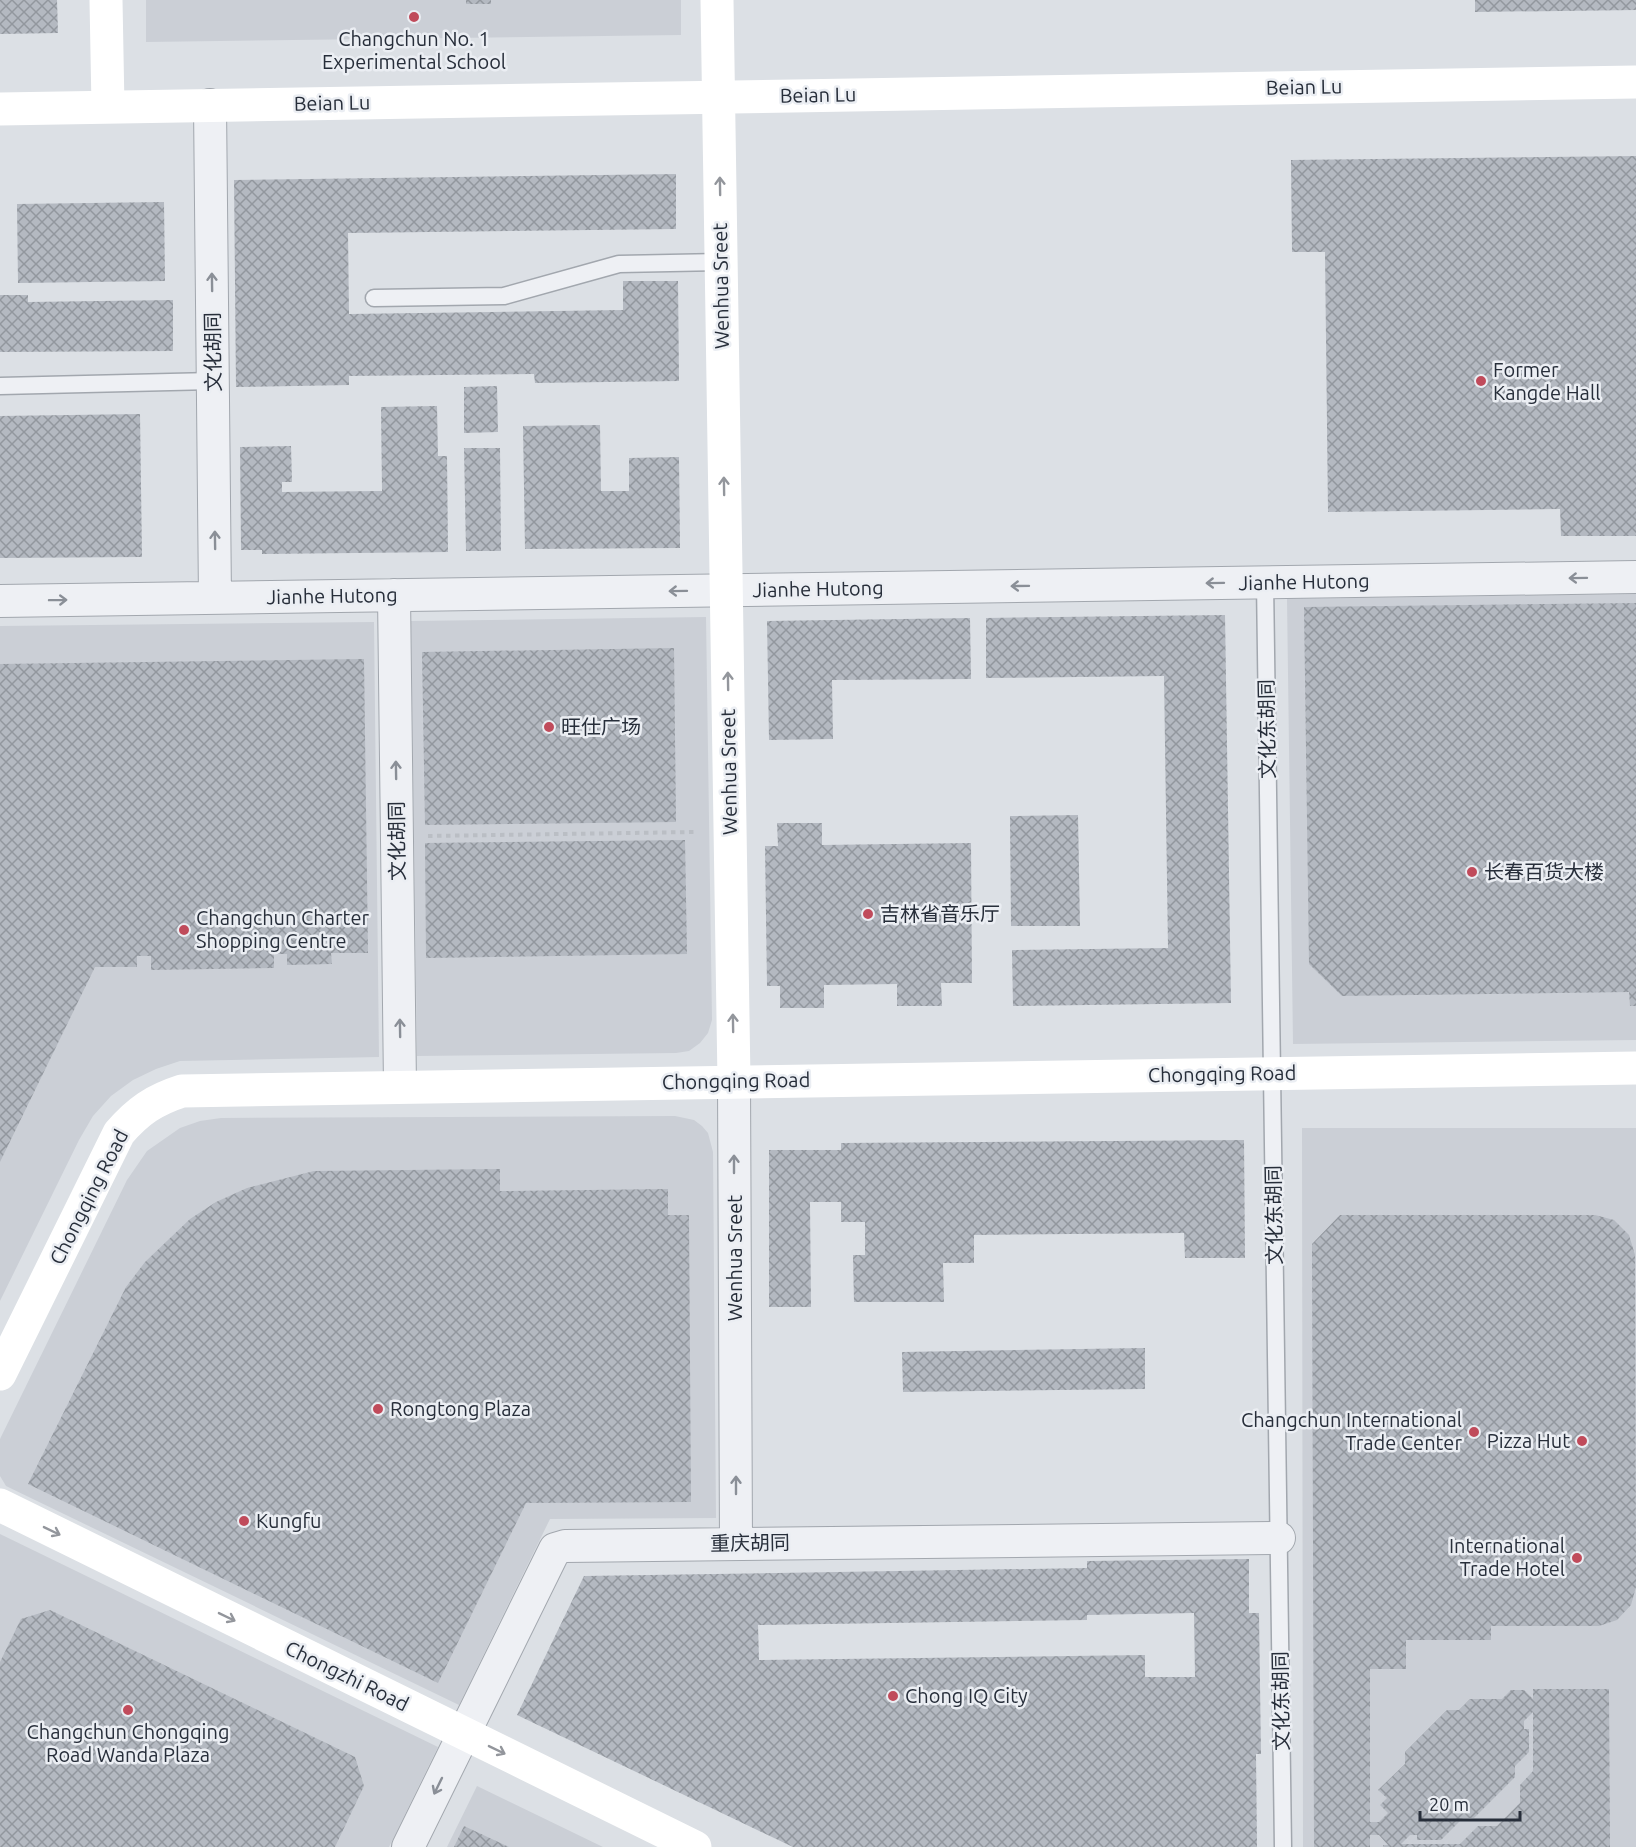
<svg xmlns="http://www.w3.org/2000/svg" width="1636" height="1847" font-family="Ubuntu,'Noto Sans SC',sans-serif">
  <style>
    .built { fill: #cbcfd6 }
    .building { fill: url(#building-cross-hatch); fill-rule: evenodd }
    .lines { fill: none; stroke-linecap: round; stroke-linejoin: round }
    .lane-casing { stroke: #a2a7ae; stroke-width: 19 }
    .street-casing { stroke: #a2a7ae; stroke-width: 34 }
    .path { stroke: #babec4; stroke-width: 4; stroke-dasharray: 4.5 4.5; stroke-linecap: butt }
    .lane { stroke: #eef0f4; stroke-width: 16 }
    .street { stroke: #eef0f4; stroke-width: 32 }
    .secondary { stroke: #fff; stroke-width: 33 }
    .oneway { stroke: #93969c }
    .oneway2 { stroke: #8a8f97 }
    .poi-dot { fill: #c04b5b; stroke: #ebeef3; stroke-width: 2 }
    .labels { text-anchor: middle; stroke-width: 5; stroke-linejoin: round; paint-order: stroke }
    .poi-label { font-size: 20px; fill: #272e3a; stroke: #ebeef3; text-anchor: start }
    .street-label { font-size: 20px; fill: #272e3a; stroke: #ebeef3 }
  </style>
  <defs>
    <pattern id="building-cross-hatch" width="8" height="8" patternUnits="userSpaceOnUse" patternTransform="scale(1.5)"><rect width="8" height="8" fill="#b4b9c1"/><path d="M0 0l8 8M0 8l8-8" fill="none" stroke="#92979e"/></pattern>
  </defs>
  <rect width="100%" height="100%" fill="#dce0e5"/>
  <!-- built -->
  <path class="built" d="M146 0H681V35L146 42Z
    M1636 594V1040L1293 1044 1287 599Z
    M706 617 712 1020 708 1033 700 1043 689 1051 676 1053 417 1056 411 621Z
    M374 622 379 1057 180 1061 156 1069 133 1080 111 1096 93 1116 79 1140 0 1301V626Z
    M675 1116 694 1120 702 1126 708 1133 713 1152 716 1518 550 1519 459 1705 6 1486 0 1476V1439L127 1180 147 1151 180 1128 200 1121 221 1118Z
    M1302 1128H1636V1847H1303Z
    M0 1534 438 1747 389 1847H0Z
    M477 1786 603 1847H447Z"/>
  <!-- building -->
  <path class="building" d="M0 0H57L58 33 0 34Z
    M466 0H491V4H466Z
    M1475 0H1636V10L1475 12Z
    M1636 156V536H1561L1560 509 1328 512 1325 252H1292L1291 160Z
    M676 174V229L348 233 349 314 623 310V281H678L679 381 535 383 534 374 349 376V385L236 387 234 180Z
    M164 202 165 281 18 283 17 204Z
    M0 295H28V302L173 300V351L0 352Z
    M497 386 498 432 464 433V387Z
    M437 406 438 456H447L448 552 262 554V550H241L240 447 291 446 292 482H282V492L382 491 381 407Z
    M140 414 142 557 0 558V416Z
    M600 425 601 491H629V458L679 457 680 548 525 549 523 426Z
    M464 448H500L501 551H466Z
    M1636 603V1006H1630L1629 992 1342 996 1309 964 1304 607Z
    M1225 615 1231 1003 1013 1006 1012 950 1168 948 1164 676 986 678V618Z
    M970 618 971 679 832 680 833 739 769 740 767 621Z
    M674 648 676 822 425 825 422 652Z
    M364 659 368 953H331L332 964 287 965V954H274V968L151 970V956H137V967H95L0 1162V664Z
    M1078 815 1080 926H1011L1010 816Z
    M777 823H822V845L971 843 972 983H941L942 1006H897V984L824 985V1008H780V986H767L765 846H778Z
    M685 840 687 954 426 958 425 843Z
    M1244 1140 1245 1258H1185L1184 1233 974 1235V1263H943L944 1302H854L853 1255H865V1222H841V1202H810L811 1307H769V1150H841V1143Z
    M500 1169V1191L668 1189V1215H689L691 1502 526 1503 438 1683 28 1484 126 1287 145 1262 190 1219 216 1202 247 1188 314 1171Z
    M1340 1215H1595L1614 1220 1629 1235 1635 1255 1636 1587 1631 1605 1617 1620 1599 1626H1491V1640H1406V1669H1370V1822H1379L1388 1813 1380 1805 1387 1798 1378 1790 1405 1764V1752L1447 1710H1459L1470 1699H1502L1511 1690H1524L1533 1699V1689H1609L1610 1847H1383V1845H1388L1379 1835H1370V1847H1314L1312 1244ZM1533 1712V1771L1520 1785V1803L1497 1826H1478L1460 1844H1401L1410 1835H1417V1840H1441L1463 1818H1474L1515 1777V1766L1529 1752V1729H1524V1721Z
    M1145 1348V1389L903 1392 902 1352Z
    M1249 1559V1613H1259L1261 1754H1256L1257 1847H793L517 1715 584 1576 1087 1568V1561ZM1194 1613 1195 1677H1145V1655L759 1660 758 1625 1087 1620V1615Z
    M50 1610 355 1757 364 1786 335 1847H0V1662L21 1619Z
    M464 1826 509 1847H454Z"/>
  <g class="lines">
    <!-- lane casing -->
    <g class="lane-casing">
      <path id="lane" d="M374 298 504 296 619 264 721 262
        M0 386 213 381
        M1265 582 1283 1847"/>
    </g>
    <!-- street casing -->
    <g class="street-casing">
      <path id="street" d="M210 105 215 598
        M394 595 400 1086
        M0 601 1636 577
        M734 1081 736 1544
        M408 1847 555 1549 565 1546 1279 1538"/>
    </g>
    <!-- path -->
    <path class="path" d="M428 836 696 832"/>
    <!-- lane -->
    <use href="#lane" class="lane"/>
    <!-- street -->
    <use href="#street" class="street"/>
    <!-- secondary -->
    <path class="secondary" d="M106 0 108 107
      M717 0 734 1081
      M0 109 1636 82
      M0 1374 119 1133C138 1111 154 1100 182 1091L1636 1068
      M0 1505 695 1847"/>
  </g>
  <!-- one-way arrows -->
  <defs><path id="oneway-shaft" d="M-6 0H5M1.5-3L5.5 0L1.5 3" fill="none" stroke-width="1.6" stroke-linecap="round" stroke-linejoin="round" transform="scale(1.5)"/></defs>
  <g class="oneway">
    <use href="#oneway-shaft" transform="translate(720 186) rotate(-91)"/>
    <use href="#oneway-shaft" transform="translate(724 486) rotate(-91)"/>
    <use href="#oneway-shaft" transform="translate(728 681) rotate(-91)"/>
    <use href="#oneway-shaft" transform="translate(733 1023) rotate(-91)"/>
    <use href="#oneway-shaft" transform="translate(52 1531) rotate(26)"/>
    <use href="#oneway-shaft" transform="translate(227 1617) rotate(26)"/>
    <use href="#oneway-shaft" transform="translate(497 1750) rotate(26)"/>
  </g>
  <g class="oneway2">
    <use href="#oneway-shaft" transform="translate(212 282) rotate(-91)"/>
    <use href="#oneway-shaft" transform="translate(215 540) rotate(-91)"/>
    <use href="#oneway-shaft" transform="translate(1578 578) rotate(179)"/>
    <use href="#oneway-shaft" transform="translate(1215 583) rotate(179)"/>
    <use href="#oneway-shaft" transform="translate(1020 586) rotate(179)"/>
    <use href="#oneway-shaft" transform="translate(678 591) rotate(179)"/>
    <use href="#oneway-shaft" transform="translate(58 600) rotate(-1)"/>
    <use href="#oneway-shaft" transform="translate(396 770) rotate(-91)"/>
    <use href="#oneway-shaft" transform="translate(400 1028) rotate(-91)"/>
    <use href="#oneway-shaft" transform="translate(734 1164) rotate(-90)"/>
    <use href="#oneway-shaft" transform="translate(736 1485) rotate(-90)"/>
    <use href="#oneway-shaft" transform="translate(438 1786) rotate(116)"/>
  </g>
  <!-- markers -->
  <g class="poi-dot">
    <circle cx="414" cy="17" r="6"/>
    <circle cx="1481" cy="381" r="6"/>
    <circle cx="549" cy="727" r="6"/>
    <circle cx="1472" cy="872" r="6"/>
    <circle cx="868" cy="914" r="6"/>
    <circle cx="184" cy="930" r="6"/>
    <circle cx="378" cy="1409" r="6"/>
    <circle cx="1474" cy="1432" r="6"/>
    <circle cx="1582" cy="1441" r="6"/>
    <circle cx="244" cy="1521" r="6"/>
    <circle cx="1577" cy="1558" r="6"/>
    <circle cx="893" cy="1696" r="6"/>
    <circle cx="128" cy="1710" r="6"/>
  </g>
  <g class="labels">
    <!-- poi labels -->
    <g class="poi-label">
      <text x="414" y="46" text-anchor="middle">Changchun No. 1<tspan x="414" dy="23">Experimental School</tspan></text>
      <text x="1493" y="377">Former<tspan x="1493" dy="23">Kangde Hall</tspan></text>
      <text x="561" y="734">旺仕广场</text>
      <text x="1484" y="879">长春百货大楼</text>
      <text x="880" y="921">吉林省音乐厅</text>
      <text x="196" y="925">Changchun Charter<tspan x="196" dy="23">Shopping Centre</tspan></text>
      <text x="390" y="1416">Rongtong Plaza</text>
      <text x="1462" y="1427" text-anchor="end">Changchun International<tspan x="1462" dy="23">Trade Center</tspan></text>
      <text x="1570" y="1448" text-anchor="end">Pizza Hut</text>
      <text x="256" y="1528">Kungfu</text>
      <text x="1565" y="1553" text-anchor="end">International<tspan x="1565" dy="23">Trade Hotel</tspan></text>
      <text x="905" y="1703">Chong IQ City</text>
      <text x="128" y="1739" text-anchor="middle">Changchun Chongqing<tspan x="128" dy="23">Road Wanda Plaza</tspan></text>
    </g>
    <!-- street labels -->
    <g class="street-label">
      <text transform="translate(1304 87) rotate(-1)" y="7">Beian Lu</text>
      <text transform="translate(818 95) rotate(-1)" y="7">Beian Lu</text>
      <text transform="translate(332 103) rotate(-1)" y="7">Beian Lu</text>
      <text transform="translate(721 286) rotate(-91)" y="7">Wenhua Sreet</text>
      <text transform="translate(213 352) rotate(-91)" y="7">文化胡同</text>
      <text transform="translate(1304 582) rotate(-1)" y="7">Jianhe Hutong</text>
      <text transform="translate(818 589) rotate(-1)" y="7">Jianhe Hutong</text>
      <text transform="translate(332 596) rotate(-1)" y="7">Jianhe Hutong</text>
      <text transform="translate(1267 729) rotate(-91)" y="7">文化东胡同</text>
      <text transform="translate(729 772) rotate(-91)" y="7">Wenhua Sreet</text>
      <text transform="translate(397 841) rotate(-91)" y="7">文化胡同</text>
      <text transform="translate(1222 1074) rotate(-1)" y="7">Chongqing Road</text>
      <text transform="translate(736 1081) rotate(-1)" y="7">Chongqing Road</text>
      <text transform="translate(89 1197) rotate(-63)" y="7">Chongqing Road</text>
      <text transform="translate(1274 1215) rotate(-91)" y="7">文化东胡同</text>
      <text transform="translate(735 1258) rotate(-90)" y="7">Wenhua Sreet</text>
      <text transform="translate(750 1543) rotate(-1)" y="7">重庆胡同</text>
      <text transform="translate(347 1676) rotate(26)" y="7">Chongzhi Road</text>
      <text transform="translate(1281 1701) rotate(-91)" y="7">文化东胡同</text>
    </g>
  </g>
  <!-- scale -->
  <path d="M1420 1811v9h100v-9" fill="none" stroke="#272e3a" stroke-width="3"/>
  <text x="1429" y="1811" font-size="18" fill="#272e3a" stroke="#ebeef3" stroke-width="4.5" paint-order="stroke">20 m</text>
</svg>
